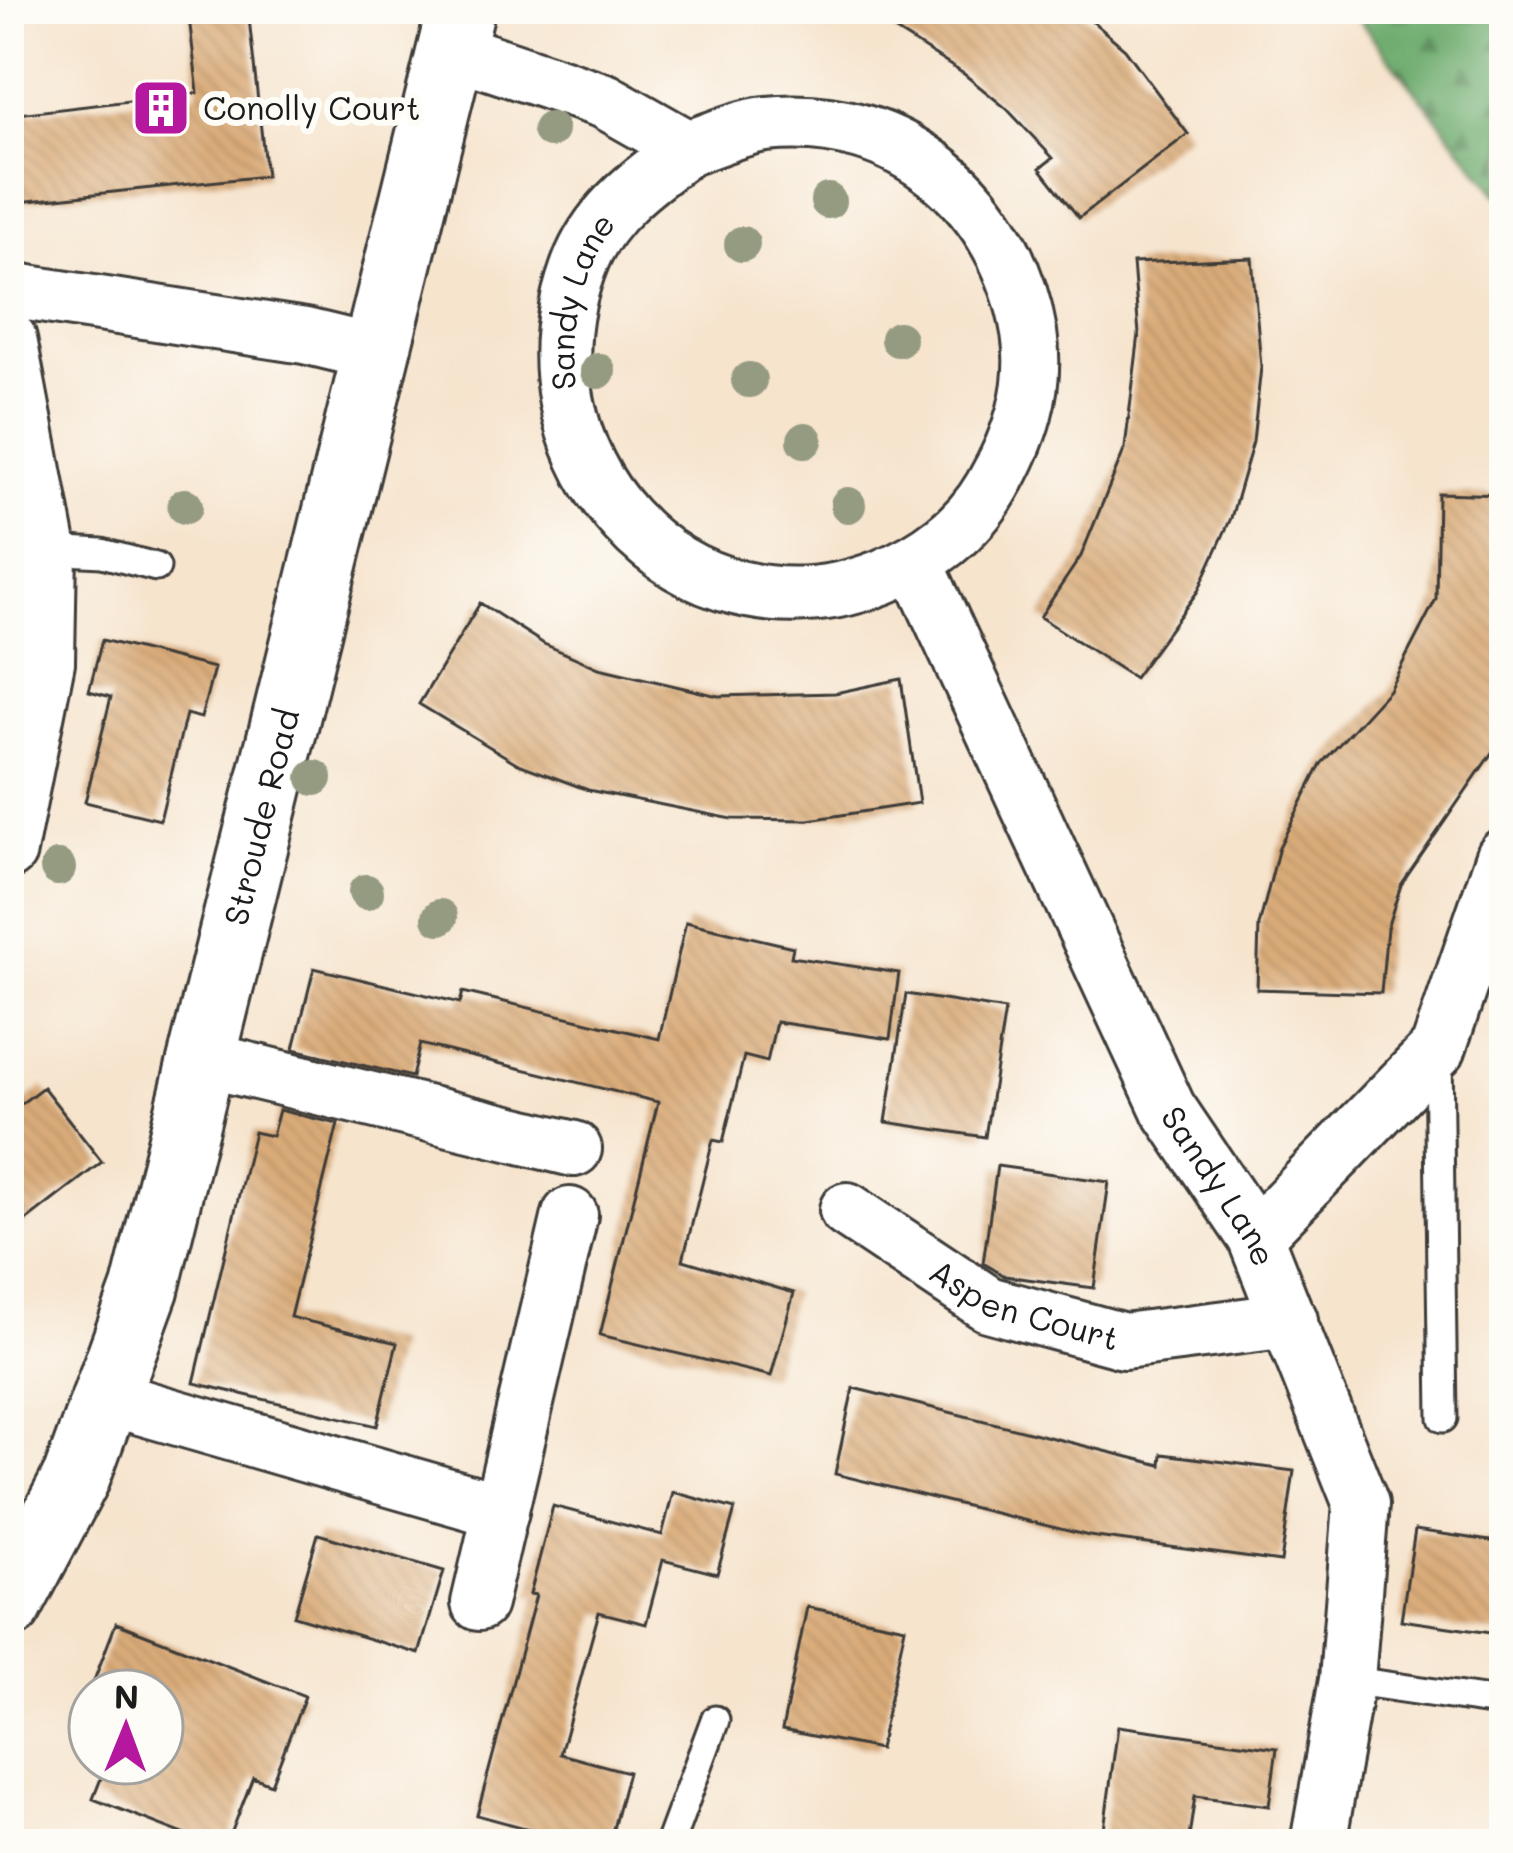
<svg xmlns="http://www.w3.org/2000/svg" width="1513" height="1853" font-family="Mali,sans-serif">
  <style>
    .forest { fill: url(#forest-firs); stroke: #446344; stroke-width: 3 }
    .building { fill: url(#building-back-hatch) }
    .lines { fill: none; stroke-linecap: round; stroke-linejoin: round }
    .lane-casing { stroke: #3d3a37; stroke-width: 33 }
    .street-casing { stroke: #3d3a37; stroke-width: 60 }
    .secondary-casing { stroke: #3d3a37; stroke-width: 72 }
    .lane { stroke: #fff; stroke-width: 27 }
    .street { stroke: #fff; stroke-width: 54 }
    .secondary { stroke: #fff; stroke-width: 66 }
    .tree { fill: #959b81 }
    .labels { text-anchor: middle; stroke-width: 12; stroke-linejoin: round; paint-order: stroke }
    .poi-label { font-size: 33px; fill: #1c1c1c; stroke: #fdfcf7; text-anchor: start }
    .street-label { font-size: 33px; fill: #1c1c1c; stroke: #fdfcf7 }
  </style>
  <defs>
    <pattern id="forest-firs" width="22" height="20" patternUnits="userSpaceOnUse" patternTransform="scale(3)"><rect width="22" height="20" fill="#6caa6c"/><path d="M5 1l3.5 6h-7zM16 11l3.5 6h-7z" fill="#588a58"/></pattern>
    <pattern id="building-back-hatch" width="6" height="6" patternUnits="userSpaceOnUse" patternTransform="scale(3)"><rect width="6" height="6" fill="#daac79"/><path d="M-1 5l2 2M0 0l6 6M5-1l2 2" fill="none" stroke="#ba9368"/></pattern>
  </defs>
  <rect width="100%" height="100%" fill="#fdfcf7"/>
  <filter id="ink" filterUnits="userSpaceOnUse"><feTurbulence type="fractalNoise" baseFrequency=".00833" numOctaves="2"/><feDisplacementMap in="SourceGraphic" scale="24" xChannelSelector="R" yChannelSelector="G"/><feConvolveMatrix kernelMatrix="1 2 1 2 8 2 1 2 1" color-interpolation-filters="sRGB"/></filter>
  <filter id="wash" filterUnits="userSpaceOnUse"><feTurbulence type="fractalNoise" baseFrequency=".004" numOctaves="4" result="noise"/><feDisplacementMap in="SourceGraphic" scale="48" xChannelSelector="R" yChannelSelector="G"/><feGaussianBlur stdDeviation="2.7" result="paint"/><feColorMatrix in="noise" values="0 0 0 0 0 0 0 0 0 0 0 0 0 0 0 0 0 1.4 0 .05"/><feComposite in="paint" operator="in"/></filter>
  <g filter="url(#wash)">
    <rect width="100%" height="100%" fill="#f6e4cd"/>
    <!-- forest -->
    <path class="forest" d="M1350 9H1504V202Z"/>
    <g id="blocks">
      <!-- building -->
      <path class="building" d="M188 9H248L266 176 9 203V115L198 93Z
        M861 9H1078L1125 49 1188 134 1079 218 1040 168 1053 158 1007 109 964 74Z
        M1252 258 1261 367 1253 442 1231 518 1198 591 1134 678 1040 617 1081 556 1125 448 1139 334 1133 263Z
        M1438 493 1504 495V735L1401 885 1387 928 1381 993 1257 989 1259 926 1279 847 1321 764 1389 690 1436 599Z
        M480 603 544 644 599 668 718 696 835 693 901 679 919 803 809 820 732 819 588 790 518 764 419 704Z
        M102 640 214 668 201 718 186 714 160 820 85 802 111 697 89 691Z
        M686 922 793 947 791 957 899 973 890 1039 776 1022 767 1062 744 1056 723 1142 713 1140 683 1260 794 1293 771 1376 600 1335 658 1102 420 1044 412 1077 294 1049 314 968 460 1003 463 992 659 1039Z
        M906 994 1005 1010 985 1137 886 1122Z
        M43 1087 102 1162 9 1234V1113Z
        M279 1110 338 1124 290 1317 397 1343 377 1426 194 1383 254 1132 272 1136Z
        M997 1166 1109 1182 1094 1288 1005 1276 983 1263Z
        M853 1388 1161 1465 1162 1454 1294 1471 1281 1562 1089 1536 835 1474Z
        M673 1492 735 1509 717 1574 663 1560 646 1624 599 1612 560 1754 628 1772 609 1844H584L477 1815 536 1595 530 1594 553 1506 662 1535Z
        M1415 1530 1504 1543V1635L1401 1620Z
        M318 1534 444 1571 419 1654 294 1616Z
        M807 1607 905 1627 879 1749 782 1730Z
        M116 1623 305 1696 271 1784 253 1777 227 1844H209L93 1799 107 1763H162V1691H90Z
        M1118 1726 1277 1748 1269 1806 1195 1796 1188 1844H1102Z"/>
    </g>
  </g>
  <g filter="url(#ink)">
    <use href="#blocks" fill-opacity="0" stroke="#3d3a37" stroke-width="3"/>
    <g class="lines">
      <!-- lane casing -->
      <g class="lane-casing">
        <path id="lane" d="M49 550 102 553 156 567
          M1438 1053 1443 1418
          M1347 1680 1504 1703
          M669 1844 715 1720"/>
      </g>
      <!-- street casing -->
      <g class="street-casing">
        <g id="street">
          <path id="s1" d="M450 49 605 101 688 148C713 140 741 127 766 124 902 109 1007 203 1029 332 1038 388 1020 439 992 487 968 529 927 559 882 577 680 656 502 453 582 258 603 209 647 178 688 148"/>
          <path d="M9 290 305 336 375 353"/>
          <path d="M9 339 49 550 47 662 9 851"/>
          <path id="s2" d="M916 564 1168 1108 1255 1237 1361 1504 1347 1680 1318 1844"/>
          <path d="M203 1059 574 1149"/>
          <path id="s3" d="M847 1210 988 1304 1124 1341 1290 1320"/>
          <path d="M1255 1237 1438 1049 1504 856"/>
          <path d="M109 1398 501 1511"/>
          <path d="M479 1603 570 1215"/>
        </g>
      </g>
      <!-- secondary casing -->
      <g class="secondary-casing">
        <g id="secondary">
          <path id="s4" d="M9 1605 76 1478 145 1289 461 9"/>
        </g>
      </g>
      <!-- lane -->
      <use href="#lane" class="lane"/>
      <!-- street -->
      <use href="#street" class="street"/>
      <!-- secondary -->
      <use href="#secondary" class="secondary"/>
    </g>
    <!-- trees -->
    <g class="tree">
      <circle cx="550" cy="130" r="18"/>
      <circle cx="828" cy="201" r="18"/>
      <circle cx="742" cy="244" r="18"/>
      <circle cx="898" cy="339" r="18"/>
      <circle cx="598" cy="371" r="18"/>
      <circle cx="749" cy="380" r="18"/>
      <circle cx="805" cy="440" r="18"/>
      <circle cx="848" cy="505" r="18"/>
      <circle cx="185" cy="506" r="18"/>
      <circle cx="315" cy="778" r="18"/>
      <circle cx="58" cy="868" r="18"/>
      <circle cx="366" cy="892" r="18"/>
      <circle cx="440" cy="917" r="18"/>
    </g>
  </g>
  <!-- icons -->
  <defs>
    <g id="building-square" transform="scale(3)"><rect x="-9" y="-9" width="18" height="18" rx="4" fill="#b5179e" stroke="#fdfcf7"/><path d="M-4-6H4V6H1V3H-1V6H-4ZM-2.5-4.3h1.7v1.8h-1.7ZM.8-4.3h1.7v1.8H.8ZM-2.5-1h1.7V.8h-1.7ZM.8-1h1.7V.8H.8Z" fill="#fff"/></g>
  </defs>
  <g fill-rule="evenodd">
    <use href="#building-square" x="161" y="108"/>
  </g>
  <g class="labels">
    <!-- poi labels -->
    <g class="poi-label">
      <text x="203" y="120">Conolly Court</text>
    </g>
    <!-- street labels -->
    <g class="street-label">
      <text dy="12" stroke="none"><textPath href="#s1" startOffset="1536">Sandy Lane</textPath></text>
      <text dy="12" stroke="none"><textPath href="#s4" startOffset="831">Stroude Road</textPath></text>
      <text dy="12" stroke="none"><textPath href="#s2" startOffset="693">Sandy Lane</textPath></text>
      <text dy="12" stroke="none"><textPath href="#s3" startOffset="204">Aspen Court</textPath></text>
    </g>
  </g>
  <!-- margin -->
  <rect width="1513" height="1853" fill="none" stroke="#fdfcf7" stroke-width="48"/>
  <!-- north arrow -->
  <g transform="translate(126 1727) rotate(1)"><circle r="57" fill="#fdfcf7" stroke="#a3a29f" stroke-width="3"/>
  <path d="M0-9L21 45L0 30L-21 45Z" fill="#b5179e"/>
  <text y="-18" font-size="33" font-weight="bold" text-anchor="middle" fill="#1c1c1c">N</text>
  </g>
</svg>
